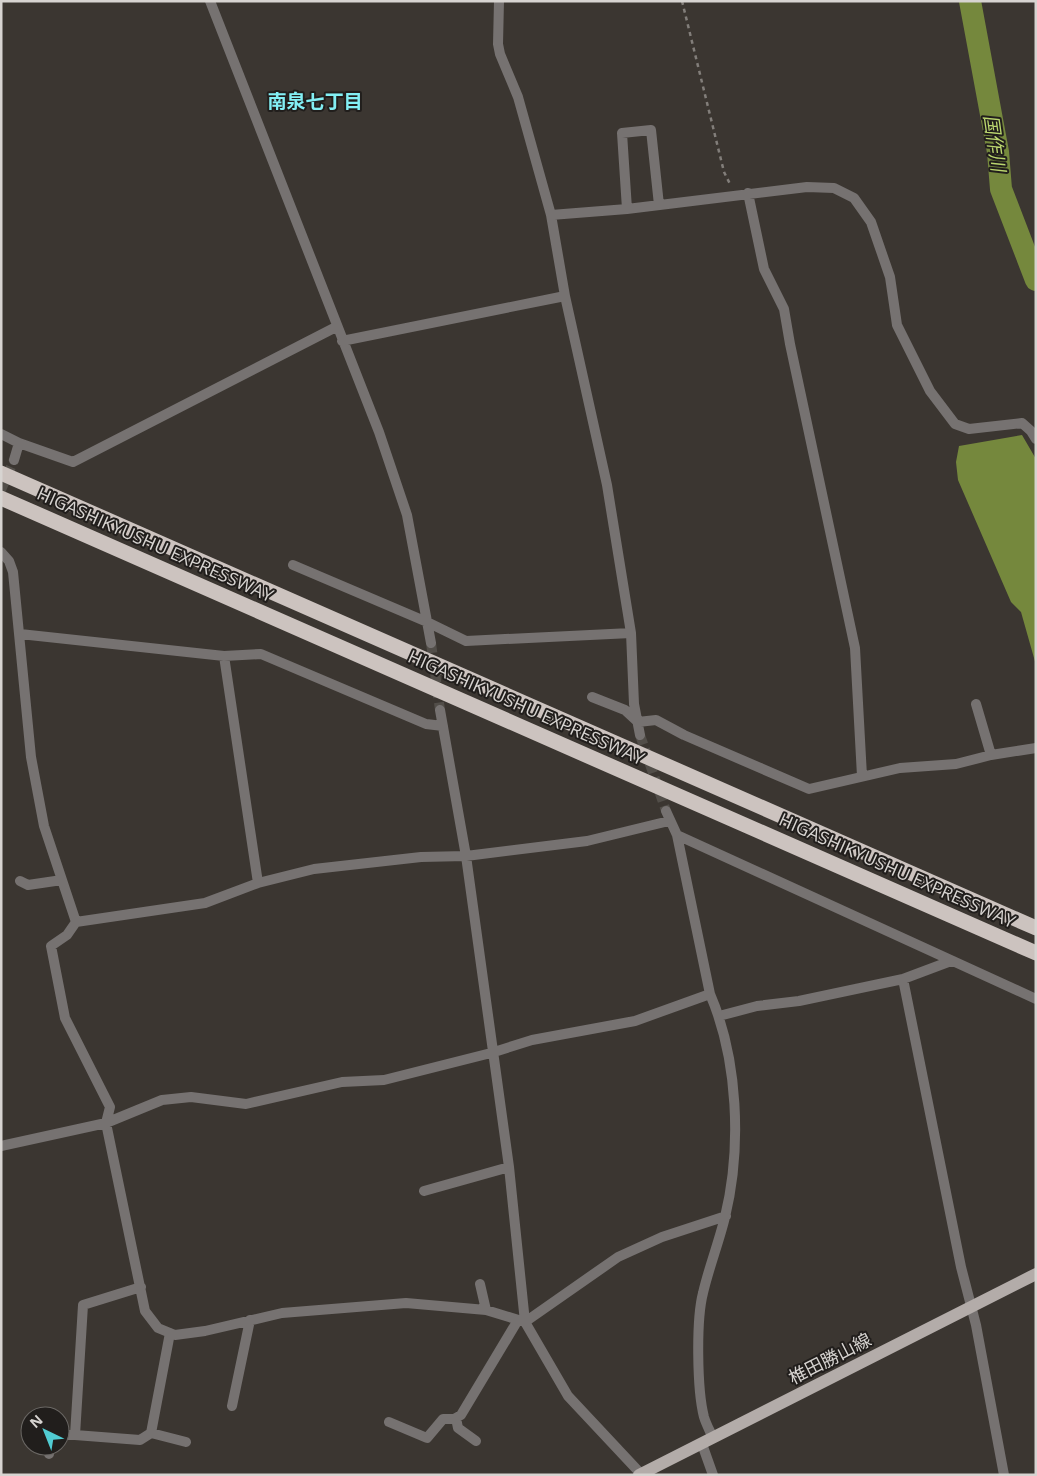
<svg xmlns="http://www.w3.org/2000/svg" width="1037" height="1476" font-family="'Open Sans','Noto Sans JP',sans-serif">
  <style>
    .water { fill: #75883d }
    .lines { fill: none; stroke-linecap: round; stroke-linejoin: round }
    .river { stroke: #75883d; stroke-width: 22 }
    .street-tunnel { stroke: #524e49; stroke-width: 10; stroke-dasharray: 10 5; stroke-linecap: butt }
    .path { stroke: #827e7a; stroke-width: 2.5; stroke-dasharray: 4 4; stroke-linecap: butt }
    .street { stroke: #767271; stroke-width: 10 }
    .primary { stroke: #b3aca9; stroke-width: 12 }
    .highway { stroke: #ccc3bf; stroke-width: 15 }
    .labels { text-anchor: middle; stroke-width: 4; stroke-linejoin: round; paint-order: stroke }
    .street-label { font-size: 18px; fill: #d7d4d1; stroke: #211e1c }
    .neighbourhood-label { font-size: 19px; font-weight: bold; fill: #83eff4; stroke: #211e1c }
    .water-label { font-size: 19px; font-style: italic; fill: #bbd66f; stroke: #211e1c }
  </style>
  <rect width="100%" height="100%" fill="#3b3631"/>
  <!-- water -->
  <path class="water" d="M1022 435 1036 459V665L1021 612 1011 602 958 480 956 462 959 446Z"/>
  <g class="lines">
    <!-- river -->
    <path class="river" d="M970 1 998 152 1001 189 1036 280"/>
    <!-- street-tunnel -->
    <path class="street-tunnel" d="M1 490 14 460
      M431 643 440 710
      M640 735 666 811"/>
    <!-- path -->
    <path class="path" d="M682 1 724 172 731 186"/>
    <!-- street -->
    <path class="street" d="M210 1 379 432 407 515 431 643
      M499 1 498 44 500 54 518 97 551 215 565 296 607 485 631 633 634 704 640 735
      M748 193 764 269 784 309 790 344 855 648 862 776
      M627 209 622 133 651 130 659 205
      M551 215 627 209 807 187 834 188 854 198 871 222 890 277 897 325 930 391 955 424 969 429 1022 423 1031 431 1036 439
      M342 341 565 296
      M1 434 19 443 73 462 336 327
      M14 460 19 443
      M1 552 9 561 13 572 31 757 44 826 76 922
      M293 565 427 622 466 641 631 633
      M20 634 224 656 261 654 426 724 443 726
      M224 656 258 883
      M592 697 625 710 638 722 656 720 684 735 809 789 900 768 956 764 991 755 1036 748
      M976 704 991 755
      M440 710 466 856 509 1167 525 1322 568 1396 641 1474
      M666 811 677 835 710 994C738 1059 742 1147 725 1217 719 1242 709 1267 703 1293 696 1320 697 1390 704 1417 706 1424 710 1431 713 1438
      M669 821 587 841 466 856 421 857 314 869 258 883 205 903 76 922 67 935 51 946 65 1018 110 1107 106 1123 145 1311 158 1328 175 1335 205 1331 282 1313 406 1303 486 1310 525 1322 618 1257 662 1237 726 1216
      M677 835 1036 999
      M20 881 28 885 62 880
      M903 979 961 1267 976 1325 1004 1475
      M719 1016 757 1006 799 1001 903 979 951 961
      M1 1146 106 1123 162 1100 191 1097 246 1104 342 1082 384 1080 491 1053 532 1040 635 1021 710 994
      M424 1191 509 1167
      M480 1284 486 1310
      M141 1287 83 1305 75 1435 140 1440 151 1433 186 1442
      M232 1406 250 1320
      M456 1418 458 1428 476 1441
      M389 1422 427 1438 443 1419H454L461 1415 518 1320
      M151 1433 170 1333
      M60 1435H75
      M702 1444 713 1475
      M49 1454V1446"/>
    <!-- primary -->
    <path class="primary" d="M639 1475 1036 1274"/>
    <!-- highway -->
    <path class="highway" d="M1 473 1036 928
      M1 498 1036 953"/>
  </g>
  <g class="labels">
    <!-- street labels -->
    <g class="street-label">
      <text transform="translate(155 545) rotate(24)" y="6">HIGASHIKYUSHU EXPRESSWAY</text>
      <text transform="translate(526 708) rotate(24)" y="6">HIGASHIKYUSHU EXPRESSWAY</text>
      <text transform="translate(897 871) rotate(24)" y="6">HIGASHIKYUSHU EXPRESSWAY</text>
      <text transform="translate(830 1359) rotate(-27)" y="6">椎田勝山線</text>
    </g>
    <!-- neighbourhood labels -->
    <g class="neighbourhood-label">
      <text x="315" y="108">南泉七丁目</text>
    </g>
    <!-- water labels -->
    <g class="water-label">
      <text transform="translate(995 143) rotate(82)" y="7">国作川</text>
    </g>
  </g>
  <!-- border -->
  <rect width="1037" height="1476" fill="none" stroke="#d7d4d1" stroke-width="5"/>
  <!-- north arrow -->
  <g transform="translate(45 1431) rotate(317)"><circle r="24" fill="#211e1c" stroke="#6a6764"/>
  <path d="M0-4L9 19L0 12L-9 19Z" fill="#51ccd2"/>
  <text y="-8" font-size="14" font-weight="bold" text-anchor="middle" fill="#d7d4d1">N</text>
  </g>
</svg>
